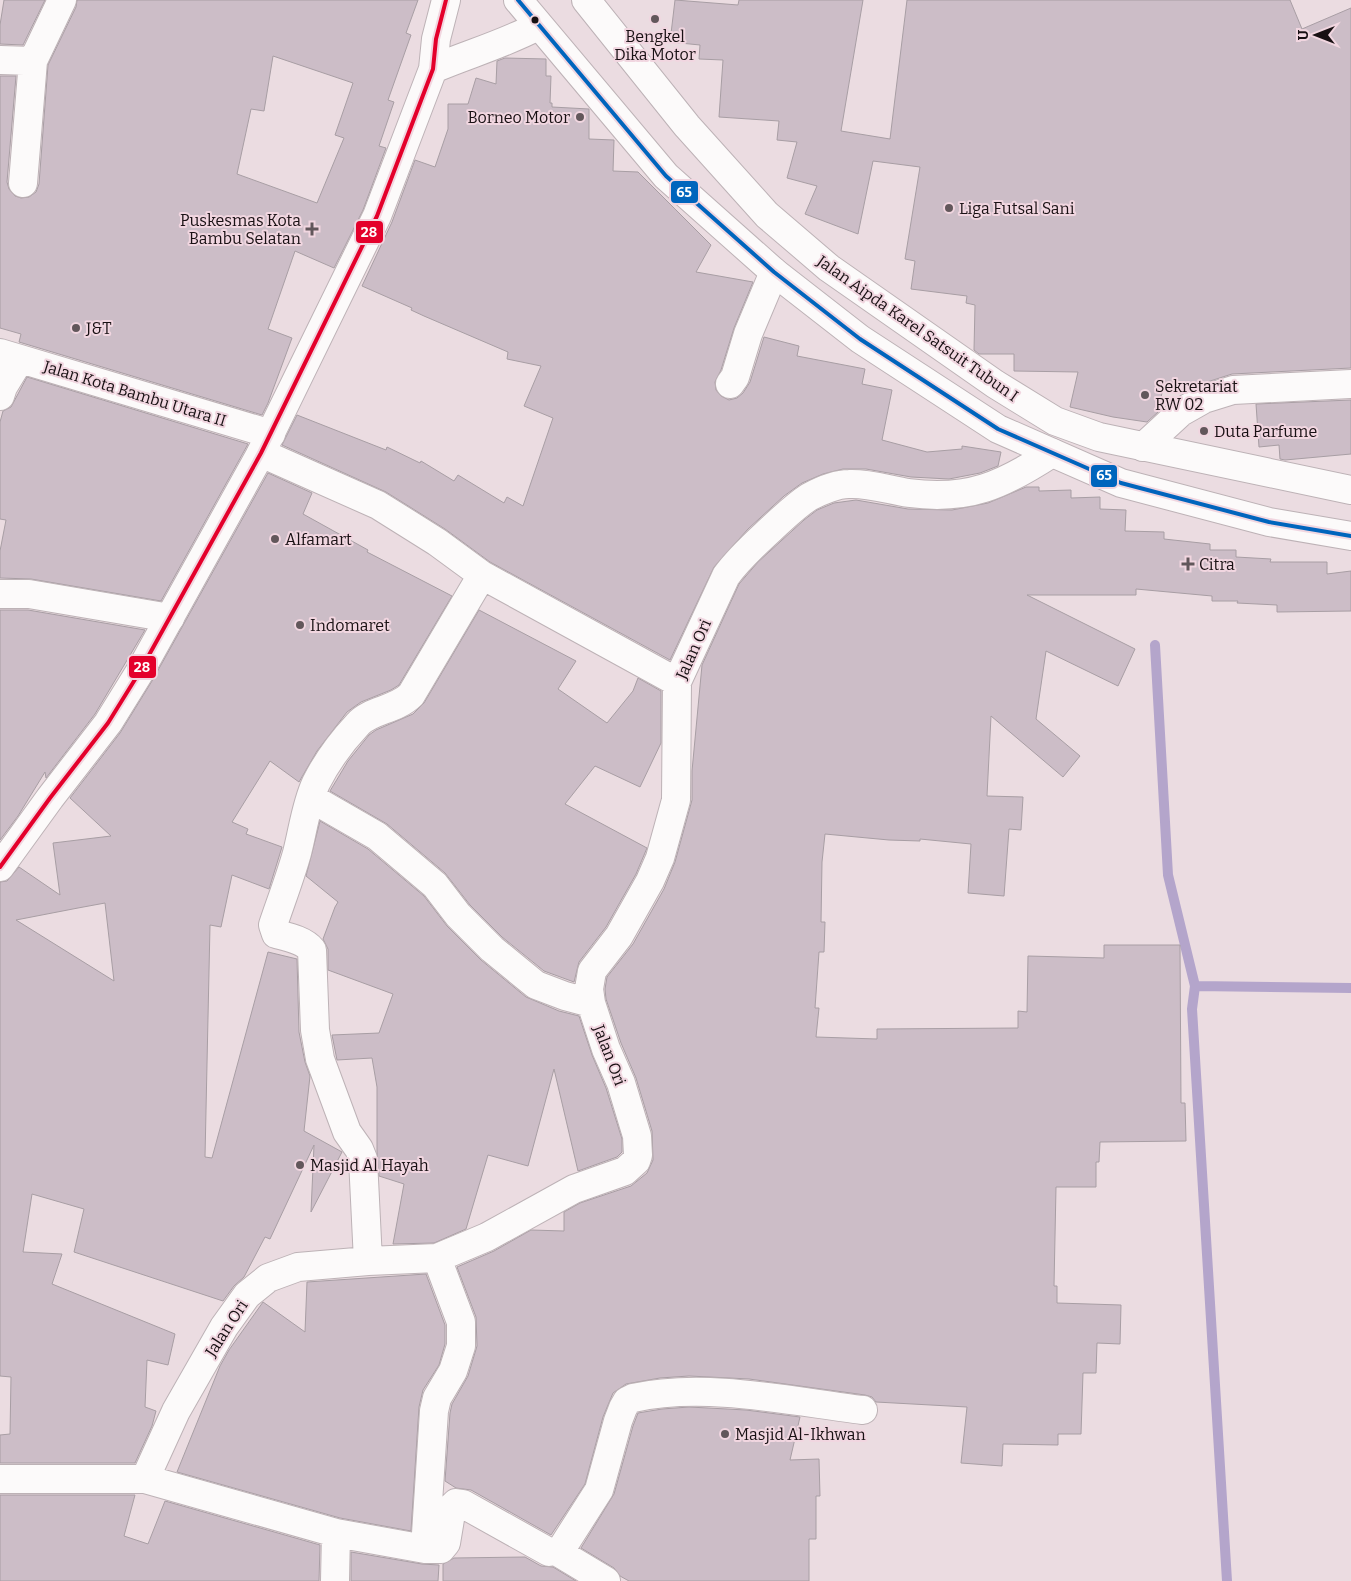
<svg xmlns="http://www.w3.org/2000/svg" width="1351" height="1581" font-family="Bitter,serif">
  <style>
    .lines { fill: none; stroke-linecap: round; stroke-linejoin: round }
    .stream { stroke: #b4a5cb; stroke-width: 10 }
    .building { fill: #ccbdc7; stroke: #a89ea4; fill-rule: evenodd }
    .street-casing { stroke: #bdb2b6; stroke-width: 30 }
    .secondary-casing { stroke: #bdb2b6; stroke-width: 30 }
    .primary-casing { stroke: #bdb2b6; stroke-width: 30 }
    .street { stroke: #fcfafa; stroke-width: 28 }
    .secondary { stroke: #fcfafa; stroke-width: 28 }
    .primary { stroke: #fcfafa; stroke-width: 28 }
    .bus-1-casing { stroke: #f1d6e0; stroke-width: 8 }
    .bus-2-casing { stroke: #f1d6e0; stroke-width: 8 }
    .bus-1 { stroke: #0065bd; stroke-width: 4 }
    .bus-2 { stroke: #e4002b; stroke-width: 4 }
    .poi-dot { fill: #62575b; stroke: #f1d6e0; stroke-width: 2 }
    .bus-dot { fill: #181013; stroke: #f1d6e0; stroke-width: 2 }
    .labels { text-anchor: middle; stroke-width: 4; stroke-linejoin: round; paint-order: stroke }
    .poi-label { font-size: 16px; fill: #181013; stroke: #f1d6e0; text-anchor: start }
    .street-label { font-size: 16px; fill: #181013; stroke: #f1d6e0 }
    .line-badge { stroke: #f1d6e0; stroke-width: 2 }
    .badge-label { font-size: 14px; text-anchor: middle; font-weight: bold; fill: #fff }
  </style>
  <rect width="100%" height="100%" fill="#ebdce1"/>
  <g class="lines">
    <!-- stream -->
    <path class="stream" d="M1155 645 1168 875 1195 986 1192 1009 1227 1581
      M1195 986 1351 988"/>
  </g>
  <!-- building -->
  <path class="building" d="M4 0H45L23 45 0 44V25Z
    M77 0H418L406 33 411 35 388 100 394 102 379 146 386 148 363 210 334 268 295 251 268 329 292 338 268 403 262 415 19 342 21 334 0 328V76H16L7 182 9 189 15 196 21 198 29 197 36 192 39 184 48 65 76 7ZM273 56 353 83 335 135 344 138 317 203 237 174 251 109 264 111Z
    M675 0 738 5 739 0H863L841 131 890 139 907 0H1290L1302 29 1351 8V368L1232 374 1204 383H1164L1158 412 1147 422 1113 417 1070 407 1078 372 1014 371V354H979L974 350 975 305 966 303 967 296 911 289 915 261 905 259 920 167 873 161 858 234 805 214 817 186 787 178 797 142 777 140 779 121 719 117 723 60 699 59 700 45 670 42Z
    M505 58 546 59V76H551L550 103H552V107L589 109V139L614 140 613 171 638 172 711 245 696 272 753 282 734 328 721 370 715 382 716 390 721 396 729 400 737 398 743 393 750 382 764 337 799 346 797 356 865 369 862 384 892 390 882 440 927 452 962 449V446L1001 452 998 466 980 473 949 479 911 477 866 469H843L823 474 802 483 784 496 748 529 714 567 670 660 490 562 445 529 386 492 282 445 297 415 386 450 387 447 420 463 421 461 454 481 458 475 504 503 507 497 523 506 553 418 524 406 541 366 507 359 508 352 424 316 411 310 412 308 362 286 392 222 415 160 435 167 448 129V104H468L476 78 496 84 497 61Z
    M27 377 248 444 161 601 31 579 0 578V551L6 520 0 519V422L3 411 11 407Z
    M1351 400V454L1285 460 1280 459 1279 445 1259 447 1256 404Z
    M268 473 312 493 303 514 368 550 367 552 452 596 399 685 391 690 361 702 347 712 317 751 299 782 270 761 232 822 248 829 246 834 282 847 269 889 232 875 221 927 210 925 205 1157 212 1158 268 952 297 959 299 1032 305 1062 310 1076 304 1131 342 1152 311 1212 314 1145 270 1239 265 1237 244 1277 234 1286 223 1301 74 1252 84 1209 32 1194 23 1252 62 1254 52 1284 175 1334 168 1365 147 1360 145 1407 156 1411 152 1426 135 1463H0V1435L10 1434 11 1377 0 1376V882L7 881 19 867 60 895 53 843 111 836 70 798 120 733 152 681ZM105 903 114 981 16 920 78 908Z
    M1026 487H1039V491L1071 490V498L1100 497V509L1126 510 1125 531 1164 532V539L1210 544V550H1236V557L1271 559 1270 562H1327V574L1351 571V611L1277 612V605L1237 603 1238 601H1212V596L1136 589V595H1027L1135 649 1118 686 1046 651 1036 719 1080 756 1063 777 991 716 987 796 1023 797 1021 830 1009 829 1004 896 968 893 971 844 920 839V841L889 840 825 834 822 862 821 922H825L824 952H819L815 1008H819L816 1037 877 1039V1029L1018 1028V1011L1027 1012 1028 956 1104 958V945H1180L1181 1103H1185L1186 1141 1100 1142 1099 1162H1096V1187H1056L1054 1286H1057V1303L1121 1305 1120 1344 1097 1343 1096 1373H1083L1081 1434H1058V1445L1003 1444 1002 1466 961 1463 967 1407 876 1402 872 1397 865 1395 749 1379 689 1376 660 1378 626 1384 613 1393 603 1417 585 1484 551 1535 471 1490 456 1488 445 1481 450 1413 452 1404 468 1376 477 1346 476 1317 457 1267 494 1251 531 1230 564 1231V1212L580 1203 631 1186 647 1173 653 1160 652 1131 636 1078 621 1043 606 999 605 989 607 977 633 944 664 889 675 862 692 800V771L702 665 739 584 758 562 804 520 817 510 834 503 856 500 908 509 952 510 988 503Z
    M0 610H28L145 630 95 714 46 778 45 772 18 816 0 840Z
    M479 610 576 661 558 689 607 723 633 691 638 678 661 691V743L640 787 595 766 565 804 647 848 636 874 606 927 579 962 574 982 544 971 502 937 470 905 445 873 387 824 330 791 348 761 369 735 376 730 413 714 424 703Z
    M320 821 368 849 424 896 447 926 481 960 526 997 559 1011 579 1016 592 1055 606 1088 622 1139V1152L617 1157 578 1171 554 1069 528 1166 488 1155 466 1229 434 1243 393 1244 404 1184 379 1176 377 1152V1087L372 1058 337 1060 332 1035 379 1033 393 994 328 970V949L323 939 335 907 338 902 306 876Z
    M426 1274 445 1325V1344L439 1365 423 1390 419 1407 411 1531 340 1518 177 1472 220 1366 229 1350 263 1302 305 1332 307 1282Z
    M689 1407 746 1410 800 1417 790 1460 819 1459 820 1496H816V1539H809V1581H629L620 1576 614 1568 581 1548 614 1494 633 1426 638 1413 662 1409Z
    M0 1495H135L124 1536 148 1544 165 1501 320 1545 319 1581H0Z
    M351 1552 422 1564 439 1565 438 1581H351Z
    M525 1557 541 1566 553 1567 576 1581H443V1564L454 1558Z"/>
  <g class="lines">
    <!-- street casing -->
    <g class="street-casing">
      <path id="street" d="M0 60 33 61
        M23 183 33 61 62 0
        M0 353 271 434
        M730 384 735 377 748 334 774 272
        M0 396 3 387 20 359
        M1143 447 1181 412 1204 399 1233 390 1351 384
        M261 453 378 505 437 542 482 575 677 682
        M0 594H29L170 618
        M311 798 377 836 435 885 458 915 492 949 536 985 565 996 591 1003
        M368 1261 363 1159 359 1149 347 1132 320 1059 315 1030 312 950C304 940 288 937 276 934L273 925C281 901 290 878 297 853 303 830 306 804 316 783 326 763 343 740 358 724 370 710 396 710 411 695L482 575
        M0 1479H145L336 1533 425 1549H441L446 1543 452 1507 456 1503 463 1504 549 1552 556 1551 562 1548 599 1490 618 1421 623 1408 627 1401 633 1398C705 1382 790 1401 863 1410
        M145 1479 176 1411 224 1327 247 1295 268 1278 298 1267 368 1261 437 1258 487 1237 574 1189 625 1171 636 1161 638 1155 637 1136 621 1083 606 1049 591 1003 589 989 592 971 619 936 650 881 660 858 676 800 677 682 726 576C739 558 755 544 771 529 783 518 795 506 809 497 820 491 837 484 849 484 869 483 889 490 909 493 969 501 1003 485 1052 453
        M425 1549 434 1411 437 1398 453 1371 461 1346V1322L437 1258
        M556 1551 606 1581
        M335 1581 336 1533"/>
    </g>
    <!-- secondary casing -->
    <g class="secondary-casing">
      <path id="secondary" d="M433 69C468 54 504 44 538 26
        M0 867 50 798 108 723 139 673 261 453 377 216 433 69 436 39 446 0"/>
    </g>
    <!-- primary casing -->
    <g class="primary-casing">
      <path id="primary" d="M518 0 666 176 774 272 860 339 998 429 1121 483 1269 522 1351 536
        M586 0 687 126 767 215 829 268 995 384 1055 421 1099 437 1351 490"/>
    </g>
    <!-- street -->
    <use href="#street" class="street"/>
    <!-- secondary -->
    <use href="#secondary" class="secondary"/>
    <!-- primary -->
    <use href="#primary" class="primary"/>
    <!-- bus-1 casing -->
    <g class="bus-1-casing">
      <path id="bus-1" d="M518 0 666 176 774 272 860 339 998 429 1121 483 1269 522 1351 536"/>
    </g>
    <!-- bus-2 casing -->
    <g class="bus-2-casing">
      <path id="bus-2" d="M0 867 50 798 108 723 139 673 261 453 377 216 433 69 436 39 446 0"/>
    </g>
    <!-- bus-1 -->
    <use href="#bus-1" class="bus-1"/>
    <!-- bus-2 -->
    <use href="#bus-2" class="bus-2"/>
  </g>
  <!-- markers -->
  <g class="poi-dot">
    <circle cx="655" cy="19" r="5"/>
    <circle cx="580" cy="117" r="5"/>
    <circle cx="949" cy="208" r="5"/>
    <path d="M309.5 221.5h5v5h5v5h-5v5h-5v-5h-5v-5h5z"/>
    <circle cx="76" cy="328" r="5"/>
    <circle cx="1145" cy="395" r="5"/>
    <circle cx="1204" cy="431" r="5"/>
    <circle cx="275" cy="539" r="5"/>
    <path d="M1185.5 556.5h5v5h5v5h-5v5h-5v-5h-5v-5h5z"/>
    <circle cx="300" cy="625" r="5"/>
    <circle cx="300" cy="1165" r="5"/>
    <circle cx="725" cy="1434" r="5"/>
  </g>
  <circle class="bus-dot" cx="535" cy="20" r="4.5"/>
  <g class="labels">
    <!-- poi labels -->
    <g class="poi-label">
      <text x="655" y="42" text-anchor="middle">Bengkel<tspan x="655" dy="18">Dika Motor</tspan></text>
      <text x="570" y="123" text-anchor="end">Borneo Motor</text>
      <text x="959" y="214">Liga Futsal Sani</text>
      <text x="301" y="226" text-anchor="end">Puskesmas Kota<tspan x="301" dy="18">Bambu Selatan</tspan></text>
      <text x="86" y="334">J&amp;T</text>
      <text x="1155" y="392">Sekretariat<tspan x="1155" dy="18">RW 02</tspan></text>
      <text x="1214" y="437">Duta Parfume</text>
      <text x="285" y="545">Alfamart</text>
      <text x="1199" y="570">Citra</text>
      <text x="310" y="631">Indomaret</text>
      <text x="310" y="1171">Masjid Al Hayah</text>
      <text x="735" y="1440">Masjid Al-Ikhwan</text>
    </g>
    <!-- street labels -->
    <g class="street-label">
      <text transform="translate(918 328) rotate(35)" y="6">Jalan Aipda Karel Satsuit Tubun I</text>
      <text transform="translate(135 393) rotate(17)" y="6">Jalan Kota Bambu Utara II</text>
      <text transform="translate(693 649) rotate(-66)" y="6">Jalan Ori</text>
      <text transform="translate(610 1055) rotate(69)" y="6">Jalan Ori</text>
      <text transform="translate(226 1328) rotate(-57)" y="6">Jalan Ori</text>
    </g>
  </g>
  <g class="line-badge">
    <rect x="670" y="180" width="29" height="24" rx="5" fill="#0065bd"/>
    <rect x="355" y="220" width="29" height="24" rx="5" fill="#e4002b"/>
    <rect x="1090" y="464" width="28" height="24" rx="5" fill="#0065bd"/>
    <rect x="128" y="655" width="29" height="24" rx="5" fill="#e4002b"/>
  </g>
  <g class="badge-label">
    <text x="684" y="197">65</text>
    <text x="369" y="237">28</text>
    <text x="1104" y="480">65</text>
    <text x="142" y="672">28</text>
  </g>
  <!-- north arrow -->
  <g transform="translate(1316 35) rotate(270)" stroke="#f1d6e0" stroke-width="4" paint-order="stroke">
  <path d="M0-4L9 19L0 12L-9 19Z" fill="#181013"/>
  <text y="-8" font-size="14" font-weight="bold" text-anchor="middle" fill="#181013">U</text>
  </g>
</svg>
